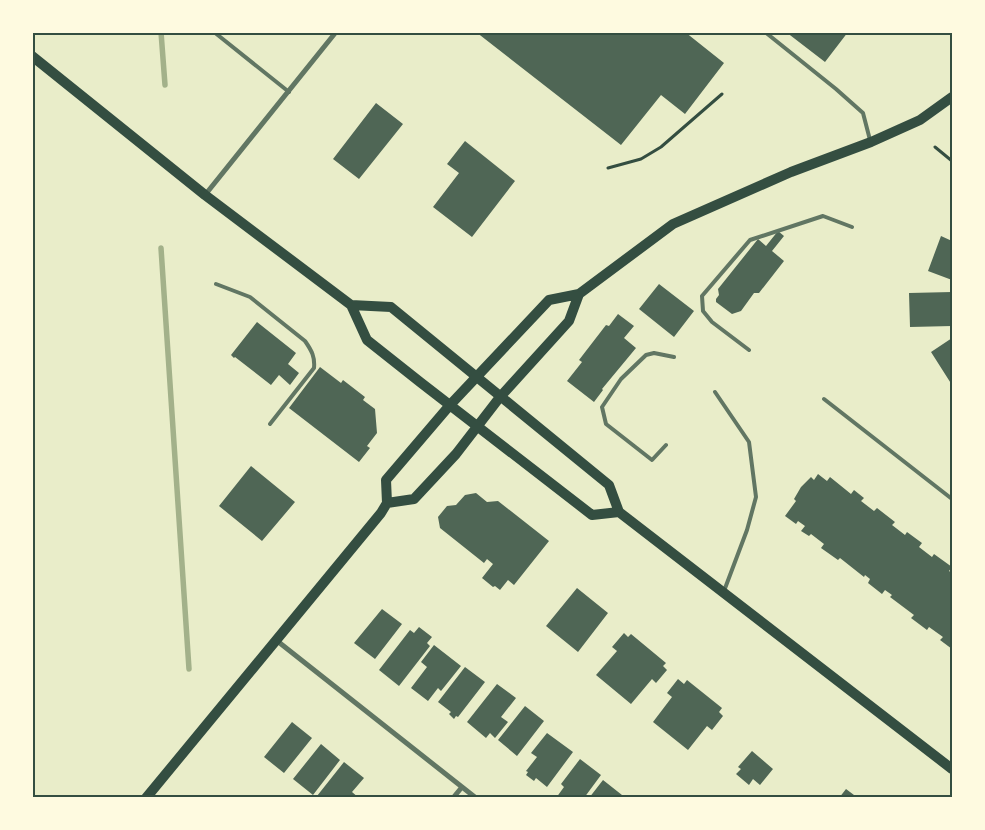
<svg xmlns="http://www.w3.org/2000/svg" width="985" height="830" font-family="Jost,sans-serif">
  <style>
    .lines { fill: none; stroke-linecap: round; stroke-linejoin: round }
    .stream { stroke: #a3b18a; stroke-width: 5.5 }
    .building { fill: #4f6655 }
    .path { stroke: #344e41; stroke-width: 3 }
    .service { stroke: #617663; stroke-width: 4 }
    .minor { stroke: #617663; stroke-width: 5 }
    .secondary { stroke: #344e41; stroke-width: 10 }
    .neatline { fill: none; stroke: #344e41; stroke-width: 2 }
  </style>
  <rect width="100%" height="100%" fill="#e9edc9"/>
  <g class="lines">
    <!-- stream -->
    <path class="stream" d="M161 32 165 85
      M161 248 189 669"/>
  </g>
  <!-- building -->
  <path class="building" d="M476 32H685L724 63 685 114 661 95 621 145Z
    M786 32H848L825 62Z
    M376 103 403 124 359 179 333 159Z
    M465 141 515 181 472 237 433 207 459 173 447 164Z
    M778 231 784 236 772 251 784 261 759 293H754L741 311 732 314 716 302V299L719 295 718 289 758 239 766 246Z
    M941 236 952 241V280L928 271Z
    M659 284 694 311 674 337 639 309Z
    M952 292V326L910 327 909 293Z
    M618 314 634 326 624 338 636 348 602 389 603 390 594 402 567 381 582 362 579 360 606 325 609 326Z
    M257 322 296 353 288 364 299 373 290 385 279 375 271 385 235 357 234 358 231 355Z
    M952 338V385L931 352Z
    M320 367 341 383 343 380 365 397 363 400 375 409 377 433 367 446 370 448 359 462 289 408Z
    M251 466 295 502 262 541 219 506Z
    M818 474 827 481 830 477 851 494 854 490 864 498 861 501 874 511 877 508 895 522 892 525 905 535 907 532 922 543 919 547 932 557 934 554 952 567 949 571 952 573V649L940 640 943 637 929 627 927 630 911 618 914 615 890 597 892 595 885 590 882 594 868 583 870 579 865 575 864 577 840 558 838 560 821 548 824 544 811 534 809 536 801 531 805 526 798 521 796 524 785 516 796 501 794 499 801 487 811 477 814 480Z
    M476 493 487 502 498 501 549 541 514 585 508 580 500 590 495 586 493 587 482 578 493 564 487 559 484 563 440 528 438 517 447 506 456 505 465 495Z
    M577 588 608 613 578 652 546 626Z
    M382 609 402 624 375 659 354 643Z
    M419 627 432 637 427 643 430 646 399 686 379 670 410 630 414 633Z
    M624 633 628 637 631 634 666 663 663 666 667 670 656 683 652 679 631 704 596 675 617 651 612 647Z
    M434 645 461 666 441 691 438 688 428 701 411 688 427 667 421 662Z
    M465 667 485 682 458 717 456 716 454 719 449 714 451 712 438 702Z
    M678 679 684 684 687 680 722 708 719 712 723 716 712 730 707 726 688 750 653 722 672 697 667 693Z
    M497 684 516 698 501 717 508 722 495 738 490 733 486 738 467 722Z
    M525 706 544 721 517 756 498 740Z
    M292 722 312 738 284 773 264 757Z
    M547 733 573 752 547 787 536 778 534 781 526 775 528 772 526 771 537 757 531 753Z
    M321 744 340 760 313 795 293 779Z
    M752 751 773 769 760 785 753 779 749 785 736 774 741 769 738 767Z
    M580 759 601 775 584 798H556L564 787 561 784Z
    M344 762 364 778 352 792 359 798H318L317 796Z
    M603 780 622 795 623 798H589Z
    M846 789 858 798H839Z"/>
  <g class="lines">
    <!-- path -->
    <path class="path" d="M935 147 952 161
      M608 168 641 159 661 147 722 94"/>
    <!-- service -->
    <path class="service" d="M214 32 289 92
      M765 32 836 89 863 113 870 140
      M216 284 250 297 305 341C312 351 315 357 314 368L270 424
      M749 350 712 322 703 311 702 296 750 240 823 216 852 227
      M715 392 749 442 756 497 747 530 724 591
      M824 399 952 499
      M666 445 652 460 606 424 602 407 621 379 646 355 654 353 674 357"/>
    <!-- minor -->
    <path class="minor" d="M205 195 336 32
      M276 640 476 798
      M453 798 462 787"/>
    <!-- secondary -->
    <path class="secondary" d="M32 56 205 195 351 305 367 340 420 382 592 515 619 512
      M351 305 391 307 609 485 619 512 952 769
      M387 503 414 499 456 454 500 397 569 321 579 294
      M146 798 381 513 387 503 386 480 450 405 549 300 579 294 673 224 791 172 871 142 920 120 952 97"/>
  </g>
  <!-- border -->
  <rect width="985" height="830" fill="none" stroke="#fefae0" stroke-width="68"/>
  <rect x="34" y="34" width="917" height="762" class="neatline"/>
</svg>
